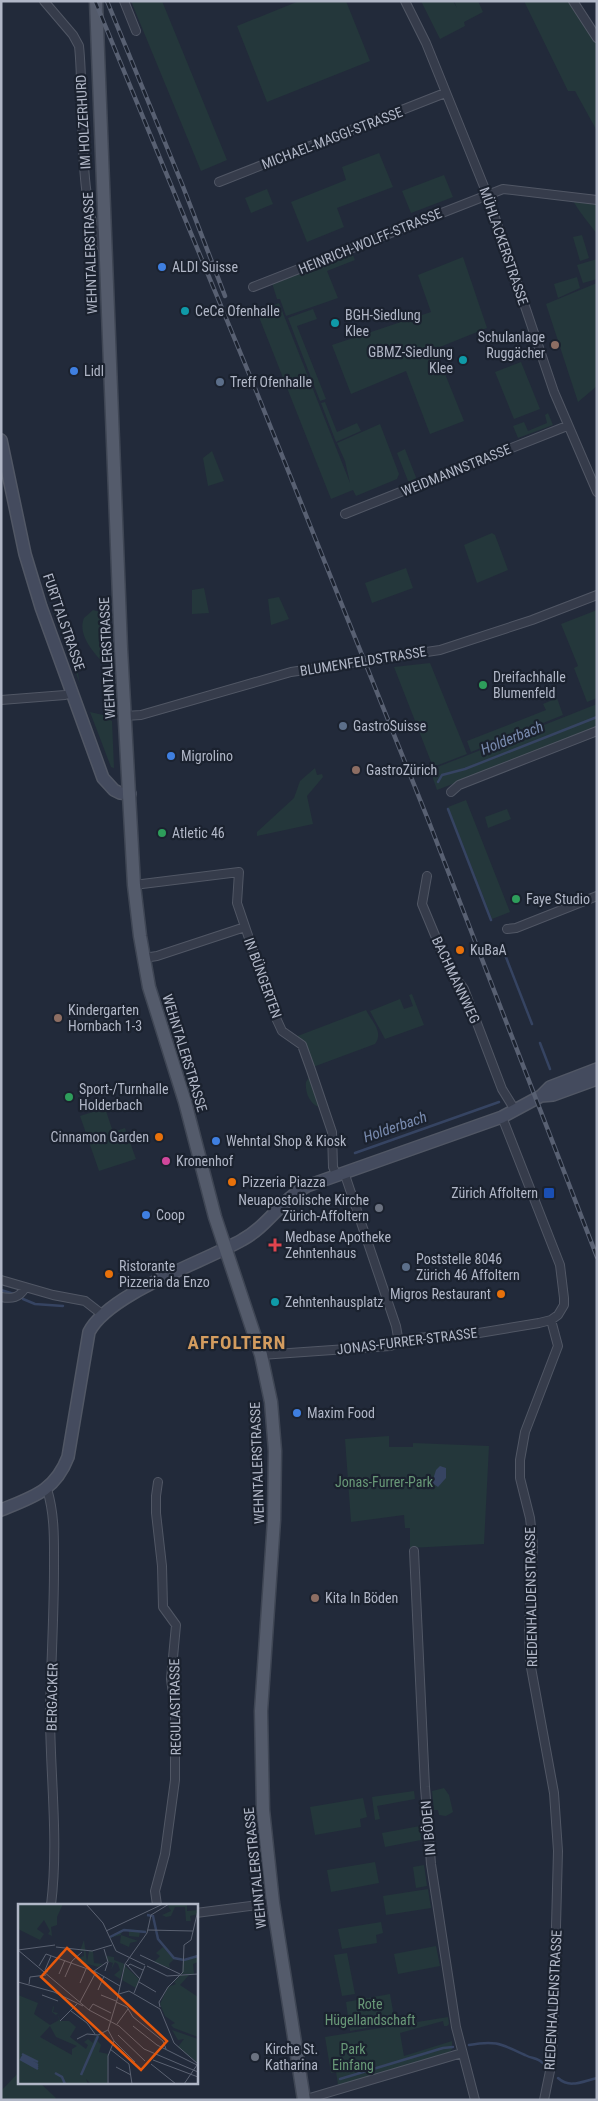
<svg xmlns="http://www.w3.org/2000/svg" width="598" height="2101" font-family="'Roboto Condensed',sans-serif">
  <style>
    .green { fill: #24373b }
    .water { fill: #364462 }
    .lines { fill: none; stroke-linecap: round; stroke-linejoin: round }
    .stream { stroke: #364462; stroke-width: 2.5 }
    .street-casing { stroke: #515765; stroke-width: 10 }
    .secondary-casing { stroke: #515765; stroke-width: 14 }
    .primary-casing { stroke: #3f4654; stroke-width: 15 }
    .street { stroke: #363c4b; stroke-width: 8 }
    .secondary { stroke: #444b5e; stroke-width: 11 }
    .primary { stroke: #545b6b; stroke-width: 12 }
    .rail-casing { stroke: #586072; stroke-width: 4.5 }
    .rail { stroke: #1b222f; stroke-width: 2.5; stroke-dasharray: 8; stroke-linecap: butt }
    .shop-dot { fill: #3f7fe0; stroke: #1b222f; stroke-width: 2 }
    .culture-dot { fill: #0f9aa8; stroke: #1b222f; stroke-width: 2 }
    .education-dot { fill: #8d6e63; stroke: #1b222f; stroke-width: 2 }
    .service-dot { fill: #5c6f8a; stroke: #1b222f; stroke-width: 2 }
    .leisure-dot { fill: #2e9e5b; stroke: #1b222f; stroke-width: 2 }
    .food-dot { fill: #e8710a; stroke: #1b222f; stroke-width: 2 }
    .hotel-dot { fill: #d1479c; stroke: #1b222f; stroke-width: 2 }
    .transit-dot { fill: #1a4fb4; stroke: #1b222f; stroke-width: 2 }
    .worship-dot { fill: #6b7280; stroke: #1b222f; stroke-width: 2 }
    .health-dot { fill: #e0444e; stroke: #1b222f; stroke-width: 2 }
    .labels { text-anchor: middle; stroke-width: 4.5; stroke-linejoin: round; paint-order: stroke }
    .street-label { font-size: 14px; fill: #b1b7c7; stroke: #1b222f }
    .poi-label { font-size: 14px; fill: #b1b7c7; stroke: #1b222f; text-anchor: start }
    .park-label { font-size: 14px; fill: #689877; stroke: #1b222f }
    .water-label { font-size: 15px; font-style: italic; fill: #798baf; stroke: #1b222f }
    .district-label { font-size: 19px; font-weight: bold; letter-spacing: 1px; fill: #d39c5f; stroke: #1b222f }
    .inset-river { fill: none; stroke: #364462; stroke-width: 2.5 }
    .inset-road { fill: none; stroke: #5b6272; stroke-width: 1 }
    .view { fill: #e8590c; fill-opacity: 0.15; stroke: #e8590c; stroke-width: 2.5 }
    .inset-edge { fill: none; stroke: #b1b7c7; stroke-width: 2.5 }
  </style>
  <rect width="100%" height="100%" fill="#222a3a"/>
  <!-- green -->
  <path class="green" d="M131 1H162L227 160 201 171Z
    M299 1H346L370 61 267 102 237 26Z
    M421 1H453L457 8 454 1H478L483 12 464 22 465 26 440 39Z
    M524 1H568L597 44V131L575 91H568Z
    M379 153 393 187 337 208 344 227 307 242 291 202 346 180 342 167Z
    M444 175 453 197 411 213 402 191Z
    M267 189 273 204 251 213 245 198Z
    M573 201 597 205V234C589 223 580 213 573 201Z
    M582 235 589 258 580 261 573 237Z
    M352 253 355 260 327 271 338 298 286 316 280 299H277L272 283Z
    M463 257 487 328 435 349 464 421 430 434 406 371 351 394 332 345 431 312 418 275Z
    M597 259V279L583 283 577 265Z
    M577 277 580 288 558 298 554 284Z
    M597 283V386L578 402 546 304Z
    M279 303 350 483 345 461 337 443 380 424 399 474 397 479 356 496 353 490 331 499 257 312Z
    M313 309 317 319 297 326 326 399 320 401 288 318Z
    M521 362 540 409 514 419 495 372Z
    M325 402 337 432 357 423 361 431 336 442 321 403Z
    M548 413 553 425 518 438 513 426 524 422 528 431 547 423 545 415Z
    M405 449 417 480 411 483 408 481 397 453Z
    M212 451 224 481 208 486 203 458Z
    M492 533 495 535 508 570 477 583 464 545Z
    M406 568 413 588 372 603 365 583Z
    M204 588 209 613 192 614V590Z
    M279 597 289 619 271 625 268 599Z
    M53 610C73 628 75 659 80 684Z
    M93 610 104 613 107 661 105 665C94 653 77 635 84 618Z
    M597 610V698L587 702 574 668 578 666 561 624Z
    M430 663 467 754 433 767 394 667Z
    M557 698 563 715 471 752 467 741 546 710 543 704Z
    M597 704V728L437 790 430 770Z
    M109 709 110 720 112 721 114 768 111 767 90 712 103 715Z
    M315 768 317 775 322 774 323 777 307 796 313 824 257 836V832L294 798 300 781Z
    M466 800 510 912 492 919 448 807Z
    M507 809 511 819 488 828 485 817Z
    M412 994 424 1025 385 1039 370 1011 400 999 404 1009 413 1006 409 995Z
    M366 1010C372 1022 384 1032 375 1044L313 1067 295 1037Z
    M311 1074 322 1108C309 1105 305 1092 306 1082Z
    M105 1108 113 1132 125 1128 136 1159 99 1171 80 1116Z
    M389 1436V1447H413V1443L489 1446 484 1544 410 1548V1528H405L404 1515 351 1522 345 1439Z
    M444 1788 449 1795 453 1812 446 1816 439 1815 438 1810H434L432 1791Z
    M414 1791 415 1799 377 1806 380 1819 375 1820 372 1797Z
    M363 1798 367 1817 360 1819 361 1827 315 1835 310 1807Z
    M420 1826 421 1840 385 1847 382 1833Z
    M375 1862 379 1883 331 1892 327 1870Z
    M424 1865 427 1886 416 1888 413 1867Z
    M428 1889 431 1908 386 1915 383 1896Z
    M381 1922 383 1933 376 1935 377 1943 342 1949 338 1929Z
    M436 1946 440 1966 398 1974 394 1954Z
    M347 1953 355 1994 342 1996 334 1955Z
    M390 1994 395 2023 350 2031 346 2002Z
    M448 2017 449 2024 447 2026H444L443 2021 400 2033 404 2056 452 2041V2049L449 2053 338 2085 336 2072 331 2073 325 2037Z
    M19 2072V2082H39L56 2098 54 2100H1V2091Z"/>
  <!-- water -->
  <path class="water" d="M440 1466 446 1468V1478L438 1487 432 1483 436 1470Z"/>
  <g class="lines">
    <!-- stream -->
    <path class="stream" d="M438 782 442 775 465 769 597 717
      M448 809 491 920
      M502 947 532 1024
      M540 1043 550 1069
      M355 1153 499 1102
      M1 1290 14 1294
      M23 1299 35 1304 63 1306
      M469 2045C496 2040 501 2044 525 2055 534 2060 536 2056 545 2065
      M558 2078C570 2089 583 2081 597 2078
      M340 2079 443 2048 453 2047"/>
    <!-- street casing -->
    <g class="street-casing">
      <path id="street" d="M44 1 73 35 79 46C85 99 76 206 103 249
        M124 1 136 31
        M405 1 426 43 487 194 554 392 597 492
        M573 1 597 38
        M219 182 445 93
        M253 287 503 189 597 200
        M345 514 567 426
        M1 700 65 695 72 693
        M125 716 141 715 291 672 440 650 532 620 597 595
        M451 792 459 785 597 731
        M427 876 422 904 449 969 464 989 502 1089 515 1110
        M134 885 239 872 237 903 276 1018 282 1031 302 1045 311 1070 332 1132 333 1167 336 1174
        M507 929 516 928 597 896
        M144 958 157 956 245 927
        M344 1172 396 1326 399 1343
        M1 1280 53 1295 85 1301 103 1315
        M1 1297C12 1299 19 1298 25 1288
        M261 1355 390 1346 416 1338 479 1333 539 1323 551 1320 558 1315 564 1305V1298L560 1265 502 1117
        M47 1489C55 1515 54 1541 54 1568 54 1616 51 1664 50 1712 50 1776 59 1841 51 1905
        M414 1551 425 1787 431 1864 456 2027 475 2100
        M157 1905 155 1891 165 1854 175 1780V1709L171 1679 176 1625 163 1607 162 1566 156 1513V1496L158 1482
        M196 1913 273 1903
        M303 2100 462 2053
        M544 2100 550 2071 553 2039 558 1851 554 1793 530 1662 529 1631 533 1545 530 1518 520 1478V1460L525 1432 558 1346 551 1320"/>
    </g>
    <!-- secondary casing -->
    <g class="secondary-casing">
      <path id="secondary" d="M1 440 25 554 41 607 78 709 103 778 114 790 120 793 130 794
        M541 1096 553 1095 597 1079
        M1 1510C33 1497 55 1491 68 1457L89 1332C109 1293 204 1262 242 1240 268 1226 281 1200 307 1186L502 1117 541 1096 550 1087 597 1069"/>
    </g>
    <!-- primary casing -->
    <g class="primary-casing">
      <path id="primary" d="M96 1 121 649 134 885 140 936 149 987 185 1102 215 1217 261 1355 271 1402 275 1451 274 1520 261 1711 263 1810 273 1903 304 2100"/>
    </g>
    <!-- street -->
    <use href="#street" class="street"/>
    <!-- secondary -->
    <use href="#secondary" class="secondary"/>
    <!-- primary -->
    <use href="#primary" class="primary"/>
    <!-- rail casing -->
    <g class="rail-casing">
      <path id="rail" d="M95 1 257 393 429 822 597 1257
        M107 1 182 184 225 296"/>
    </g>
    <!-- rail -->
    <use href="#rail" class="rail"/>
  </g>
  <!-- markers -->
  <g class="shop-dot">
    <circle cx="162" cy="267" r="5"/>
    <circle cx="74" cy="371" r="5"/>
    <circle cx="171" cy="756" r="5"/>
    <circle cx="216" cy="1141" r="5"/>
    <circle cx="146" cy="1215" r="5"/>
    <circle cx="297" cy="1413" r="5"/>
  </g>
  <g class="culture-dot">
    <circle cx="185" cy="311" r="5"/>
    <circle cx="335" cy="323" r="5"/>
    <circle cx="463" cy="360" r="5"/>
    <circle cx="275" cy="1302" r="5"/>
  </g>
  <g class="education-dot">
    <circle cx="555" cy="345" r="5"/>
    <circle cx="356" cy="770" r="5"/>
    <circle cx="58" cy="1018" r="5"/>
    <circle cx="315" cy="1598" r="5"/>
  </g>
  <g class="service-dot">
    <circle cx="220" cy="382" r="5"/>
    <circle cx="343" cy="726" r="5"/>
    <circle cx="406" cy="1267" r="5"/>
  </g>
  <g class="leisure-dot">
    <circle cx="483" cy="685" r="5"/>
    <circle cx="162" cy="833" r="5"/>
    <circle cx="516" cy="899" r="5"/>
    <circle cx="69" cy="1097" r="5"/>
  </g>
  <g class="food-dot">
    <circle cx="460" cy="950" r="5"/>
    <circle cx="159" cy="1137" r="5"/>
    <circle cx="232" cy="1182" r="5"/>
    <circle cx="109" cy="1274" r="5"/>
    <circle cx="501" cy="1294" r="5"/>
  </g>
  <circle class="hotel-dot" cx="166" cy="1161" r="5"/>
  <rect class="transit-dot" x="543" y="1187" width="12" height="12" rx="2.5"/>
  <g class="worship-dot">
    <circle cx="379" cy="1208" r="5"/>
    <circle cx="255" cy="2057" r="5"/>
  </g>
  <path class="health-dot" d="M272.5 1237.5h5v5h5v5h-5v5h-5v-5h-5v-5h5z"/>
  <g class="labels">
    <!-- street labels -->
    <g class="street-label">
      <text transform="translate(83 122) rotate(-93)" y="5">IM HOLZERHURD</text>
      <text transform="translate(332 138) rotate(-21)" y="5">MICHAEL-MAGGI-STRASSE</text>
      <text transform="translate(370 241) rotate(-22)" y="5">HEINRICH-WOLFF-STRASSE</text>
      <text transform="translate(504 246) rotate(71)" y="5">MÜHLACKERSTRASSE</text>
      <text transform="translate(90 253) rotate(-92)" y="5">WEHNTALERSTRASSE</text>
      <text transform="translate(456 470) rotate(-22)" y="5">WEIDMANNSTRASSE</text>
      <text transform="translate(64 622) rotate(71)" y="5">FURTTALSTRASSE</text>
      <text transform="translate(107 658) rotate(-93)" y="5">WEHNTALERSTRASSE</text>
      <text transform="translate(363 661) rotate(-9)" y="5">BLUMENFELDSTRASSE</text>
      <text transform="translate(263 978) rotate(70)" y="5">IN BÜNGERTEN</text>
      <text transform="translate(456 980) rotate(65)" y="5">BACHMANNWEG</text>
      <text transform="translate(185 1053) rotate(73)" y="5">WEHNTALERSTRASSE</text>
      <text transform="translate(407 1341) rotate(-7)" y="5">JONAS-FURRER-STRASSE</text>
      <text transform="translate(257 1463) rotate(-92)" y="5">WEHNTALERSTRASSE</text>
      <text transform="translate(531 1597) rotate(-91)" y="5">RIEDENHALDENSTRASSE</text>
      <text transform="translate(52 1697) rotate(-89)" y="5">BERGACKER</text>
      <text transform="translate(175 1707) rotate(-91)" y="5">REGULASTRASSE</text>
      <text transform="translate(428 1828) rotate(-95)" y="5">IN BÖDEN</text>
      <text transform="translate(255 1868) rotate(-96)" y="5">WEHNTALERSTRASSE</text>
      <text transform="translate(553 2000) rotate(-87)" y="5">RIEDENHALDENSTRASSE</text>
    </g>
    <!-- poi labels -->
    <g class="poi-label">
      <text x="172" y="272">ALDI Suisse</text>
      <text x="195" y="316">CeCe Ofenhalle</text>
      <text x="345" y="320">BGH-Siedlung<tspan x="345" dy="16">Klee</tspan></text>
      <text x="545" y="342" text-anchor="end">Schulanlage<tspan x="545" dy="16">Ruggächer</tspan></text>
      <text x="453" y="357" text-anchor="end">GBMZ-Siedlung<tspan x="453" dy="16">Klee</tspan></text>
      <text x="84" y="376">Lidl</text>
      <text x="230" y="387">Treff Ofenhalle</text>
      <text x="493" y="682">Dreifachhalle<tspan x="493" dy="16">Blumenfeld</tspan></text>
      <text x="353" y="731">GastroSuisse</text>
      <text x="181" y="761">Migrolino</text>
      <text x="366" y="775">GastroZürich</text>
      <text x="172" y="838">Atletic 46</text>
      <text x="526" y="904">Faye Studio</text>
      <text x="470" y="955">KuBaA</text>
      <text x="68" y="1015">Kindergarten<tspan x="68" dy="16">Hornbach 1-3</tspan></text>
      <text x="79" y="1094">Sport-/Turnhalle<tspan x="79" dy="16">Holderbach</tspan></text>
      <text x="149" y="1142" text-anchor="end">Cinnamon Garden</text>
      <text x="226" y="1146">Wehntal Shop &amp; Kiosk</text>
      <text x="176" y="1166">Kronenhof</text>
      <text x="242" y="1187">Pizzeria Piazza</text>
      <text x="538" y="1198" text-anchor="end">Zürich Affoltern</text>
      <text x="369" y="1205" text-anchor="end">Neuapostolische Kirche<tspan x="369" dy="16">Zürich-Affoltern</tspan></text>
      <text x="156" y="1220">Coop</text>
      <text x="285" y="1242">Medbase Apotheke<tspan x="285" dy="16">Zehntenhaus</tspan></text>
      <text x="416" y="1264">Poststelle 8046<tspan x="416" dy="16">Zürich 46 Affoltern</tspan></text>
      <text x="119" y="1271">Ristorante<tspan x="119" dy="16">Pizzeria da Enzo</tspan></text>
      <text x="491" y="1299" text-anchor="end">Migros Restaurant</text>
      <text x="285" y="1307">Zehntenhausplatz</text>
      <text x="307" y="1418">Maxim Food</text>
      <text x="325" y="1603">Kita In Böden</text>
      <text x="265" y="2054">Kirche St.<tspan x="265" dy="16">Katharina</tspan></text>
    </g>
    <!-- park labels -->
    <g class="park-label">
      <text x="384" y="1487">Jonas-Furrer-Park</text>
      <text x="370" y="2009">Rote<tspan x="370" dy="16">Hügellandschaft</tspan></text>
      <text x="353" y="2054">Park<tspan x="353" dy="16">Einfang</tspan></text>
    </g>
    <!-- water labels -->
    <g class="water-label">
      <text transform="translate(512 738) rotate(-22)" y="5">Holderbach</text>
      <text transform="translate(395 1127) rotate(-19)" y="5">Holderbach</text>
    </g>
    <!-- district labels -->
    <g class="district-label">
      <text x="237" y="1349">AFFOLTERN</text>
    </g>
  </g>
  <!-- overview -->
  <g transform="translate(18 1904)">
    <rect width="180" height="180" fill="#222a3a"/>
    <path d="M0 0H45L39 13V21L33 23 34 32 30 30 32 27 26 16 19 25 26 30 22 36 0 25ZM153 0H169V7L180 6V10L172 12 173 17H168L167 3H157L153 12 148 13 144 11 153 7 150 2ZM105 25 119 26 129 27 122 28 121 33 111 32V27L104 26 103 31 120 37 112 39 111 43 102 39 103 31 91 34ZM66 36 69 58 71 47H75L76 59 85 60 80 63 70 60 67 63 58 55 66 52V47H62ZM145 43 156 55 151 60 152 64 136 58 142 52 138 49ZM89 52 96 53V56L107 60 102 75 96 71 102 66 100 60 97 58 93 66 95 59 89 57ZM180 52V58L175 60 176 70H164L165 56ZM107 62 121 75 118 84 104 76ZM163 71H171L162 81 180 93V133L156 124 153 121 157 119 147 112 142 100 150 83 158 80 156 78ZM0 91 20 99 16 110 32 121 41 116 40 109 38 111 34 108 35 102 36 103 35 108 40 109 42 117H51L58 123 52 133 68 145 70 141 66 138 70 135 75 139 77 133 84 130 78 135 83 141 81 148 90 150 89 180 72 179 68 175 70 180H0ZM32 122 38 133 59 142 54 145V151L22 133ZM154 126 180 135V159L160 143 166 135 160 136Z" fill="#24373b" fill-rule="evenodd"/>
    <path class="inset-river" d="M129 11 135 12 140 35 156 54 166 56 180 52M92 33 106 26 128 28M4 150 20 158M4 152 20 161M3 153 20 163M2 155 20 165M37 169 44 173 47 180M63 171 80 132"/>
    <path class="inset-road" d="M68 0 85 19 98 47 127 61M130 26 175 27M88 27 145 0M38 43 74 47 94 41M86 45 90 58 87 67M0 46 71 106 101 122 126 145 180 168M0 46 37 41M122 51 162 70M108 60 122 75M21 62 28 50 78 68 102 82M110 62 112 60 125 66M129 62 149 72 180 70M76 67 89 58M30 68 27 66 33 52M41 70 47 56M47 73 54 57 64 48M0 78 36 88 65 102M121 78 138 88M62 79 68 65M11 80 12 73 28 71M80 86 86 72M116 89 127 62M101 90 111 87 142 105 156 139 180 160M24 91 40 97M83 91 98 97M99 96 107 60 129 29 133 11 151 0M62 98 78 68M98 98 109 103 115 113 145 137 148 145M142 103 141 98 150 83 165 68 166 41 173 36 180 6M71 106 75 100 93 109M53 107 69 119 77 130M42 117 59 100M99 120 110 105M115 122 139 141 179 161M100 131 127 157M59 135 69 130 80 131 90 126M96 137 117 158M92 145 111 160 114 180M135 156 180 173M133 160 158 180M98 163 113 171M90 180V152L96 137 90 126 99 96M166 180 179 161"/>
    <path class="view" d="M49 44 149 137 123 166 23 73Z"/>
    <rect width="180" height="180" class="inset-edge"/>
  </g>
  <!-- border -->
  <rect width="598" height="2101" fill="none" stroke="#b1b7c7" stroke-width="5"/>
</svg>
